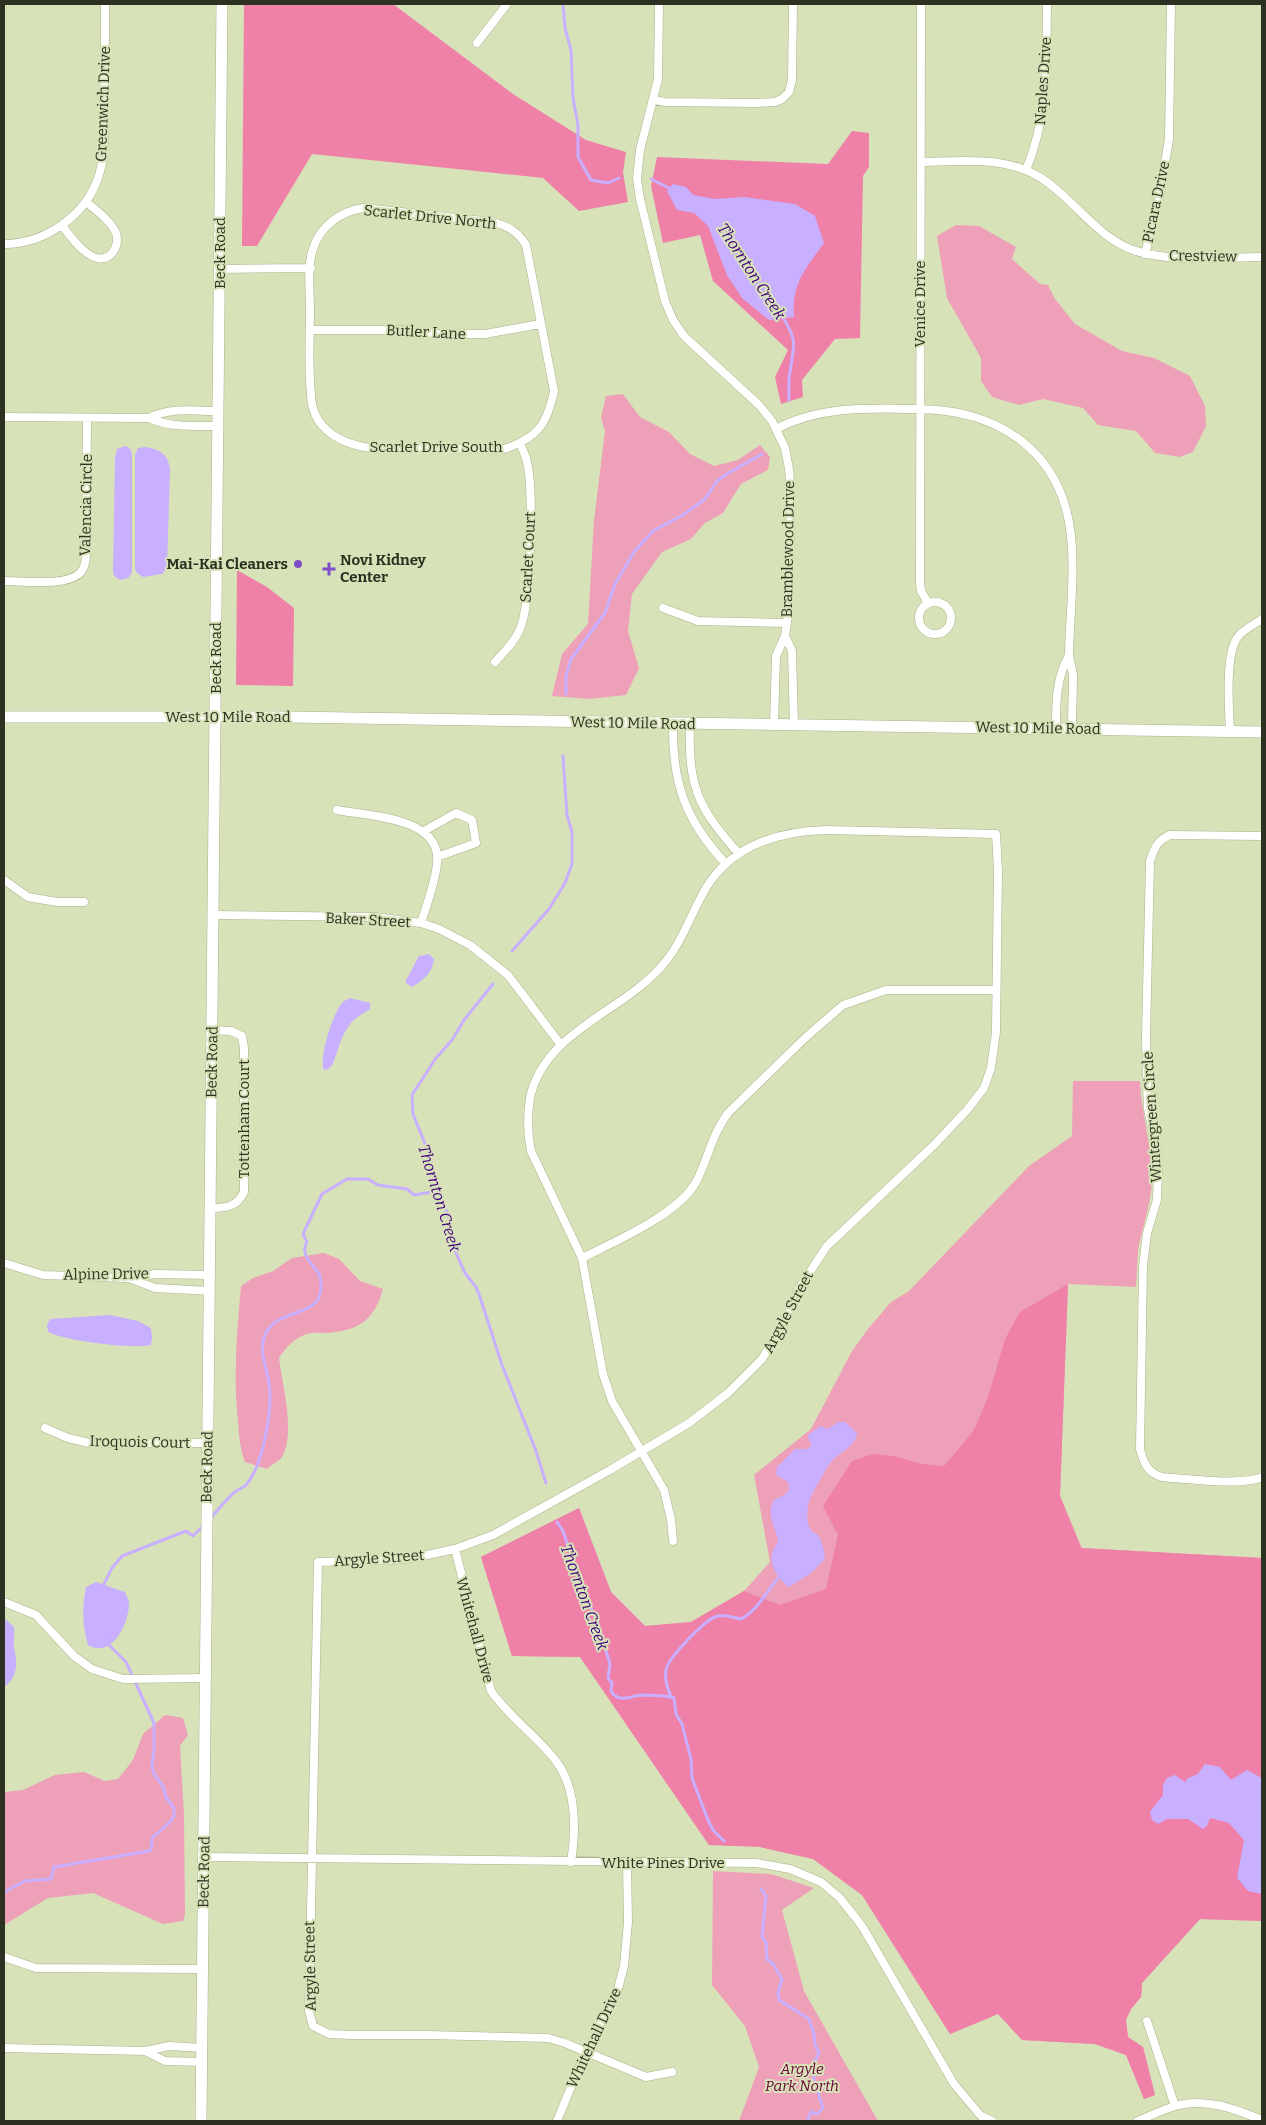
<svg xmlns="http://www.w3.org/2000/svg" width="1266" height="2125" font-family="Bitter,serif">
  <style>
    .green { fill: #eea0b9 }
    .forest { fill: #ef80a8 }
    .water { fill: #c8afff }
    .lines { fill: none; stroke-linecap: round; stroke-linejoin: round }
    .stream { stroke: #c8afff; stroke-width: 3 }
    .street-casing { stroke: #a9b38a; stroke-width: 9 }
    .secondary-casing { stroke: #a9b38a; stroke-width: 12 }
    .street { stroke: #fff; stroke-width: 8 }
    .secondary { stroke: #fff; stroke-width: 11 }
    .poi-dot { fill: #7f4fc8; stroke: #d8e2b8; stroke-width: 2 }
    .labels { text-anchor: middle; stroke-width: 4; stroke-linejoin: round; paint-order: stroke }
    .street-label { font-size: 15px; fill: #2d3121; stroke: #d8e2b8 }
    .poi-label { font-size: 15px; font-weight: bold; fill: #2d3121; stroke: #d8e2b8; text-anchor: start }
    .park-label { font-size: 15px; font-style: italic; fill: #6b0238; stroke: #d8e2b8 }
    .water-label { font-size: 16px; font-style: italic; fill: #42017d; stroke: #d8e2b8 }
  </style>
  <rect width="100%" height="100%" fill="#d8e2b8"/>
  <!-- green -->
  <path class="green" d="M956 225 979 226 1016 247 1012 259 1040 284 1048 285 1055 299 1075 324 1122 351 1154 358 1190 376 1205 406 1206 426 1193 452 1180 457 1155 453 1136 431 1098 425 1083 408 1043 399 1019 405 992 397 981 381V358L947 298 937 236Z
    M623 394 640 417 669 432 690 454 714 466 738 460 760 445 770 457 768 470 741 484 723 513 705 523 691 539 662 552 632 594 628 631 639 668 626 695 589 699 552 696 562 654 588 624 594 520 605 431 601 418 606 396Z
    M1073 1081H1140C1141 1113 1152 1145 1152 1177 1152 1200 1144 1222 1139 1245 1137 1258 1137 1273 1136 1287L1068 1284 1060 1496 1082 1548 1262 1558V1921L1200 1919 1142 1983 1141 1997 1131 2009 1126 2020 1128 2037 1143 2047 1155 2095 1144 2099 1126 2055 1095 2044 1022 2040 998 2014 950 2034 862 1895 813 1859 760 1847 840 1848 709 1845 580 1657 512 1656 481 1557 579 1508 611 1592 645 1626 691 1622 744 1591 770 1562 754 1475 811 1429 852 1351 868 1329 891 1302 909 1291 1029 1166 1072 1136Z
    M324 1253 339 1259 360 1281 383 1289C374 1320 360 1330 328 1333 321 1333 311 1332 304 1335 293 1340 285 1348 279 1358 282 1384 296 1433 282 1457 279 1461 271 1465 267 1469L245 1462C240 1449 239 1435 238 1421 233 1376 237 1330 241 1286L253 1278 273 1271 292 1258Z
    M165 1715 183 1718 188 1735 180 1746 184 1815 185 1914 183 1921 163 1924 93 1893 48 1898 4 1925V1792L23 1790 55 1775 84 1772 105 1781 118 1779 133 1760 143 1734Z
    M713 1871 771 1874 814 1888 782 1910 804 1991 878 2121H739L759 2067 745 2026 712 1985Z"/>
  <!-- forest -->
  <path class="forest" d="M244 4H393L513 94 586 140 626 152 623 172 628 202 579 211 543 178 312 154 257 246H242Z
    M852 131 869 133V167L863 176 860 338 835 339 802 380 803 397 781 404 775 377 788 350 713 281 700 235 663 243 651 186 657 157 828 164Z
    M237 570 267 587 294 608 293 686 236 685Z
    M1068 1284 1060 1496 1081 1548 1262 1558V1921L1200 1919 1142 1983 1141 1997 1131 2009 1126 2020 1128 2037 1143 2047 1155 2095 1144 2099 1126 2055 1095 2044 1022 2040 998 2014 950 2034 862 1895 813 1859 760 1847 709 1845 580 1657 512 1656 481 1557 579 1508 611 1592 645 1626 691 1622 744 1591 780 1605 826 1589 838 1535 823 1506 852 1461 873 1454 894 1456 921 1464 944 1466 974 1430 988 1397 1005 1339 1020 1312Z"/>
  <!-- water -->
  <path class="water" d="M673 184 686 187 693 195 715 199 744 197 795 204 815 216 824 243C806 268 791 284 794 317L769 320 742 298 727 275 708 226 694 213 677 210 667 191Z
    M125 446 130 448 132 454V573L128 578 120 580 114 576 113 572 115 457 117 449Z
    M145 447C160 449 168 454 170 469L167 568 162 574 143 577 136 572 135 568V455L138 448Z
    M429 954 434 959C432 973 425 979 412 987L405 982 419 956Z
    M350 998 370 1003V1009C363 1014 356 1017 351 1023 340 1037 339 1049 333 1063 331 1068 328 1069 324 1070 318 1059 334 1010 343 1002 345 1000 348 999 350 998Z
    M110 1315 138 1321 151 1328 152 1337 151 1345C132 1349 65 1341 48 1332L47 1325 50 1319Z
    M838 1422H845L857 1433C856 1446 839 1453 832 1461 826 1468 809 1498 808 1506 807 1513 806 1527 813 1532 817 1535 816 1532 819 1537 823 1543 824 1551 825 1559L811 1573 789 1587C778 1580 768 1564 773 1551 774 1547 777 1545 778 1540 775 1527 765 1511 775 1499L783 1496 789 1490 788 1482 776 1475 777 1467 795 1449H806L812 1446 808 1438 809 1434 820 1426 828 1429Z
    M96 1582 125 1592C126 1595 129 1600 129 1603 129 1624 112 1659 88 1645 82 1624 82 1608 86 1587Z
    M4 1618 14 1627C15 1634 13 1641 14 1647 17 1663 19 1676 4 1687Z
    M1205 1764 1220 1767 1231 1780 1247 1770 1262 1778V1894L1248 1891 1237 1878 1244 1840 1229 1823 1210 1818 1207 1826 1203 1829 1188 1819H1167L1158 1824 1152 1820 1150 1812 1163 1795V1785L1167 1778 1175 1775 1185 1782 1188 1778 1198 1774Z"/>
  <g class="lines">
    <!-- stream -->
    <path class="stream" d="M563 4 565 28 571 50 573 98 578 125V157L591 180 608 183 619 178
      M651 179 673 190
      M782 316C798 341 794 344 790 372 788 382 789 391 789 400
      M566 694V676L571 659 605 613 615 584 634 552 653 531 683 515 705 499 717 481 725 475 762 454
      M512 951 549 909 565 883 572 864V832L567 815 563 756
      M493 984 464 1020 452 1040 436 1058 412 1095 413 1114 428 1151 443 1205 448 1214 456 1253 465 1273 476 1287 480 1297 502 1365 536 1451 546 1483
      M210 1519C218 1510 226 1499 236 1491 239 1489 243 1488 246 1485 263 1466 273 1409 269 1383 267 1368 258 1350 265 1335 279 1303 329 1323 320 1276 314 1264 299 1256 307 1242L303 1234 322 1194 347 1179H368L378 1185 407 1189 414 1195 432 1192 440 1194
      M557 1522 563 1531 575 1567 579 1574 588 1602 597 1621 610 1664 608 1678 612 1683 611 1691C619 1704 630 1696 641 1695 651 1695 665 1695 674 1698L676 1714 682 1724 691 1759 692 1778 708 1820 713 1830 724 1841
      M103 1586 112 1568 122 1556 186 1531 193 1536 204 1525
      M671 1697C668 1689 664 1679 666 1670 668 1658 706 1618 718 1616 726 1614 733 1618 741 1619 759 1609 766 1592 779 1577
      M761 1889 766 1896 762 1937 766 1942 767 1959 773 1964 782 1979 778 1993 779 2000 809 2019 814 2034 815 2045 819 2053 815 2061 814 2080 823 2108 817 2114 811 2112 807 2121
      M4 1892 25 1881 51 1879 54 1867 149 1851 151 1850 152 1838 169 1823 174 1816V1808L166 1797 163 1786 154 1774 152 1766 154 1749V1723L126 1662 109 1645 108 1641"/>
    <!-- street casing -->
    <g class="street-casing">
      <path id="street" d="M659 4 658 79 640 150 637 179 640 199 665 301 673 320 684 336 759 405 772 421 785 448 789 469 791 493 788 616 785 636 776 656 774 725
        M921 4 920 583 921 591 928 603
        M477 43 507 4
        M654 100 665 102 756 103 775 102 782 99 789 92 792 80 793 4
        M922 162C964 161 1011 155 1047 182 1076 203 1098 237 1133 250 1169 263 1224 257 1262 257
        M1026 170C1049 115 1046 63 1047 4
        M364 208 493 222C508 226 517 231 526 245L554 391C547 424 538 438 504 449L370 448C349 445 330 438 318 420 314 413 311 402 311 394 308 366 310 338 310 310 310 292 307 265 313 249 320 226 341 211 364 208Z
        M62 225C71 238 96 273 113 252 117 247 118 239 116 233 111 221 96 210 86 202
        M4 244C45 244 87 215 99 175 106 153 104 129 104 107 105 72 105 38 105 4
        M1145 254 1159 199 1169 139 1171 4
        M219 269 311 268
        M310 330H403L441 334H485L540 324
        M4 417 149 418C171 428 194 426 218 426
        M149 418C171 407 194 411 218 411
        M776 429C820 406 868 408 916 409 997 409 1062 450 1071 536 1075 575 1070 614 1069 653 1069 660 1072 668 1073 675 1073 693 1072 710 1072 728
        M4 581C23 581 68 587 81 572 85 567 86 560 86 554L87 418
        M919 618a16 16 0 1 1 32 0a16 16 0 1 1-32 0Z
        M663 608 698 621 787 623
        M785 636 792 651 794 726
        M495 662C504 652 515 642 520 629 531 604 534 489 527 462 526 456 523 450 520 444
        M673 723C672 783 685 820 726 864
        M690 723C688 786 697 807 739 854
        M1056 728C1056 701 1056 679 1069 655
        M1230 731C1229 709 1225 656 1237 638 1242 630 1255 624 1262 619
        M337 810C369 816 443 817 437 864 435 883 427 904 421 923
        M424 831 456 813 472 820 476 843 437 857
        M1262 836 1170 835C1157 840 1154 849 1150 861L1146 1036 1147 1085 1148 1109 1157 1152 1158 1171 1157 1200 1147 1233 1143 1266 1140 1449C1144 1464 1147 1472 1162 1477 1186 1479 1242 1486 1262 1477
        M4 880 28 897 57 902H84
        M214 915 375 917 421 923 439 929 470 945 508 975 561 1045
        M211 1208C226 1208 237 1207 244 1192V1048L242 1036 231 1031 213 1030
        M582 1258C614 1242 679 1214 696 1182 708 1159 712 1134 728 1113L805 1038 843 1005 886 990H995
        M4 1263 43 1275 127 1278 155 1274 210 1275
        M129 1278 155 1288 210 1291
        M45 1428 68 1438 89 1443H208
        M455 1549 491 1691C510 1718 537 1736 556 1761 577 1789 576 1830 571 1862
        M4 1602 36 1615 74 1656 92 1669 123 1679 206 1678
        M204 1857 756 1863 790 1869 821 1882 840 1898 862 1926 954 2084 981 2116 992 2121
        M4 1957 36 1968 203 1969
        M1147 2021 1175 2106
        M4 2048 145 2051 169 2046 202 2048
        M145 2051 165 2061 202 2062
        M672 2072 646 2077 565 2043 548 2038 428 2035H351L329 2034 313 2026 309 2011 318 1562 392 1560 418 1557 455 1549 493 1535 610 1470 689 1423 728 1393 762 1359 786 1320 798 1290 827 1246 934 1145 967 1110 984 1088 991 1068 996 1032 998 871 996 834 827 830C780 831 732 845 706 888 690 915 682 944 661 967 620 1013 544 1032 530 1098 527 1117 527 1132 531 1151L582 1258 603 1374 612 1401 664 1490 671 1519 673 1541
        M557 2121 578 2070 618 1989 624 1966 628 1922 627 1863
        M1138 2121C1150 2116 1162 2110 1175 2106 1205 2097 1235 2109 1262 2120"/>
    </g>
    <!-- secondary casing -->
    <g class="secondary-casing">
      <path id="secondary" d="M4 717H288L1262 732
        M201 2121 222 4"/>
    </g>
    <!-- street -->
    <use href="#street" class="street"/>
    <!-- secondary -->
    <use href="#secondary" class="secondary"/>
  </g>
  <!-- markers -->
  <g class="poi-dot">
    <circle cx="298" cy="564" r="5"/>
    <path d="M326.5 561.5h5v5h5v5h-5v5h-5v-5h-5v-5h5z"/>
  </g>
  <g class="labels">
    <!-- street labels -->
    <g class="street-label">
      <text transform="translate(1043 81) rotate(-86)" y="5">Naples Drive</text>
      <text transform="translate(103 104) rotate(-88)" y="5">Greenwich Drive</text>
      <text transform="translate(1156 202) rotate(-78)" y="5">Picara Drive</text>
      <text transform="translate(430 217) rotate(6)" y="5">Scarlet Drive North</text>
      <text transform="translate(220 253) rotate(-90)" y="5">Beck Road</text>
      <text transform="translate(1203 256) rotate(1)" y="5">Crestview</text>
      <text transform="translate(920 304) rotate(-90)" y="5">Venice Drive</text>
      <text transform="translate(426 332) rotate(3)" y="5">Butler Lane</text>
      <text x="436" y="452">Scarlet Drive South</text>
      <text transform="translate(86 505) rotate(-89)" y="5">Valencia Circle</text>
      <text transform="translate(788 549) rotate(-89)" y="5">Bramblewood Drive</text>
      <text transform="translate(528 557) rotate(-87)" y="5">Scarlet Court</text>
      <text transform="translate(216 658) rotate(-90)" y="5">Beck Road</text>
      <text x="228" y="722">West 10 Mile Road</text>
      <text transform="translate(633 723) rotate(1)" y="5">West 10 Mile Road</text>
      <text transform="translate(1038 728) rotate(1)" y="5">West 10 Mile Road</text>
      <text transform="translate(368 920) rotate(3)" y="5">Baker Street</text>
      <text transform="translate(212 1062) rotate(-89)" y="5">Beck Road</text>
      <text transform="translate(1152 1117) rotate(-94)" y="5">Wintergreen Circle</text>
      <text transform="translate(244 1119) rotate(-90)" y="5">Tottenham Court</text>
      <text transform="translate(106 1274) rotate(-1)" y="5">Alpine Drive</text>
      <text transform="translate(788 1312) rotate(-62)" y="5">Argyle Street</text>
      <text transform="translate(140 1442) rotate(1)" y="5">Iroquois Court</text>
      <text transform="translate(207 1467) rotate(-89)" y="5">Beck Road</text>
      <text transform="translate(379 1558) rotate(-4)" y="5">Argyle Street</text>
      <text transform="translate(475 1630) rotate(75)" y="5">Whitehall Drive</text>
      <text x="663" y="1868">White Pines Drive</text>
      <text transform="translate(204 1872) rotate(-89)" y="5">Beck Road</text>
      <text transform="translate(310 1966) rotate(-91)" y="5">Argyle Street</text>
      <text transform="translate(594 2038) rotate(-65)" y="5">Whitehall Drive</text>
    </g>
    <!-- poi labels -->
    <g class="poi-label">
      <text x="340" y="565">Novi Kidney<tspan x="340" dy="17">Center</tspan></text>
      <text x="288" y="569" text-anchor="end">Mai-Kai Cleaners</text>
    </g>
    <!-- park labels -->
    <g class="park-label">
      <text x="802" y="2074">Argyle<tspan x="802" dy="17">Park North</tspan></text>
    </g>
    <!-- water labels -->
    <g class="water-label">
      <text transform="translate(752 271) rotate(57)" y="6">Thornton Creek</text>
      <text transform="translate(440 1198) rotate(73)" y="6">Thornton Creek</text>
      <text transform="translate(585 1597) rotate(70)" y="6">Thornton Creek</text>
    </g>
  </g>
  <!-- border -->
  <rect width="1266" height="2125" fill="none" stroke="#2d3121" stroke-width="10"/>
</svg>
